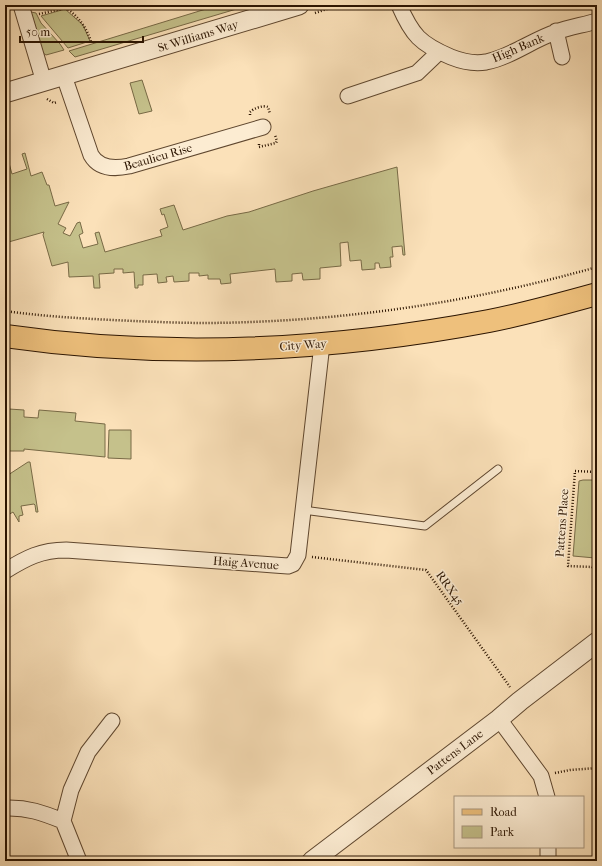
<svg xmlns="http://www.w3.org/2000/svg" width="602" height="866" font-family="'IM FELL French Canon',serif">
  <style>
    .green { fill: #c5c18b; stroke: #786a46 }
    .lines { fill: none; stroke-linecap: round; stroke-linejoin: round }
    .service-casing { stroke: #5f472f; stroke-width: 9 }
    .minor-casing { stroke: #5f472f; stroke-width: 17 }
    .tertiary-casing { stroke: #5f472f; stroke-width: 21 }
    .primary-casing { stroke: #2b1401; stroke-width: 24 }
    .path { stroke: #2b1401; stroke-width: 2.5; stroke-dasharray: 1 2; stroke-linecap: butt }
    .service { stroke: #fcecd2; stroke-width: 7 }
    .minor { stroke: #fcecd2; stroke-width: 15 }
    .tertiary { stroke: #fcecd2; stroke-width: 19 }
    .primary { stroke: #eec07c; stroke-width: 22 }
    .labels { text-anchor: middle; stroke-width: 3; stroke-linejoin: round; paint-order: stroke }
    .street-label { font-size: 12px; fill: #2b1401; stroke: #fcecd2 }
  </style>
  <rect width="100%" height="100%" fill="#fbe1b9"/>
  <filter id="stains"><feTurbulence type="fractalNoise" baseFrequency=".005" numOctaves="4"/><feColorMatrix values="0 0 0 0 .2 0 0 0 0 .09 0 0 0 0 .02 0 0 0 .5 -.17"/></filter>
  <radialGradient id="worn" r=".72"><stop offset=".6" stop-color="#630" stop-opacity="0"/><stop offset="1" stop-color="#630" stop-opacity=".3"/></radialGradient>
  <!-- green -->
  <path class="green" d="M219 5H250L75 57 69 51Z
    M65 9 83 25 90 41 68 48 41 16Z
    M31 12 36 13 41 23 60 44 64 50 46 55 43 53Z
    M142 80 152 111 139 114 130 83Z
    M6 152 12 174 27 169 22 154 25 153 31 176 42 172 47 185H49L55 206 69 202 58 224 66 228 63 233 70 236 77 223 80 222 83 233 79 235 83 248 98 244 95 233 99 232 105 252 162 236 160 230 168 227 164 214 162 215 160 209 174 205 183 230 227 216 249 212 313 191 397 167 405 255H403L402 246 392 247 393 257H390L391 267 380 268 379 263H375V269L362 270 361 260 350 261 348 242 340 243 341 266 320 268V279L303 280 302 273 292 274V281L276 282 275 269 230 274 231 283 221 284 220 279H208V275L199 276V273H189V281L174 282 173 276 166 277 167 282 158 283 157 274 143 275V285H138V288H135L134 272 123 273V269H114V273L99 274 100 288H94L93 276 69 277 68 262 52 266 43 235 44 232 5 243Z
    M9 409 24 410V417L38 418 39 410 76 413 75 421 105 424V457L24 449V451H5V415H9Z
    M109 430H131V459L108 458Z
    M28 462H30L38 512H36L35 505 34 504 21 506 23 515 19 516V522L13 512 5 517V477Z
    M583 480H597V561L595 558 573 556 579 481Z"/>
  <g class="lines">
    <!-- service casing -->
    <g class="service-casing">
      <path id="service" d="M303 510 425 526 498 469"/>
    </g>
    <!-- minor casing -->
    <g class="minor-casing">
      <path id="minor" d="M21 5 44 82
        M399 5C412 35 420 44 451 57 461 61 474 64 486 62 511 57 532 40 556 32 569 27 584 25 597 21
        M556 31 562 57
        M64 76 91 155C99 169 115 169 129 166L263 127
        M348 96 417 73 439 52
        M5 571C26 558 41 550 66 550L274 565 288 566 293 564 298 555 322 344
        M499 719 541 776 547 797
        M5 808C27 807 43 813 63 821
        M548 847V861
        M79 861 63 821 71 790 88 752 112 721"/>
    </g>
    <!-- tertiary casing -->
    <g class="tertiary-casing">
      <path id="tertiary" d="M5 93 299 5
        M312 861 499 719 520 701 597 642"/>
    </g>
    <!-- primary casing -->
    <g class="primary-casing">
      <path id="primary" d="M5 336C165 359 330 351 489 321 525 314 561 304 597 294"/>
    </g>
    <!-- path -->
    <path class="path" d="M315 13 339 5
      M39 14 66 8C79 17 87 28 91 42
      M47 99 54 103 57 102
      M250 115V112C254 108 264 105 268 107L270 114
      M259 144V147L276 143 277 141 275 135
      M5 311C48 317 91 319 134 321 158 322 183 323 207 323 339 322 470 303 597 267
      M597 472 575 471 568 566 592 567 597 574
      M312 557 426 570 510 687
      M555 773 570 770 597 768"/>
    <!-- service -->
    <use href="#service" class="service"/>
    <!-- minor -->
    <use href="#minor" class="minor"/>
    <!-- tertiary -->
    <use href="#tertiary" class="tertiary"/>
    <!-- primary -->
    <use href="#primary" class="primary"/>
  </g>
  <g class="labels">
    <!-- street labels -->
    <g class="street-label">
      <text transform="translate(198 36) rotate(-17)" y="4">St Williams Way</text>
      <text transform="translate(518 48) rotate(-23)" y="4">High Bank</text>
      <text transform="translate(158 157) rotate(-16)" y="4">Beaulieu Rise</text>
      <text transform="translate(303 345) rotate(-4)" y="4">City Way</text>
      <text transform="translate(562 523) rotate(-86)" y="4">Pattens Place</text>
      <text transform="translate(246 563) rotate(4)" y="4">Haig Avenue</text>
      <text transform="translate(450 588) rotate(54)" y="4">RRX45</text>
      <text transform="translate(455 752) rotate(-37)" y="4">Pattens Lane</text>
    </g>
  </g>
  <!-- margin -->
  <rect width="602" height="866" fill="none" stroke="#fbe1b9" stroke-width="20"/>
  <rect x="6" y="6" width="590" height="854" fill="none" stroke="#2b1401" stroke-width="2"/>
  <rect x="10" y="10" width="582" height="846" fill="none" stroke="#2b1401"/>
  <!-- legend -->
  <rect x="454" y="796" width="130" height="52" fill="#fcecd2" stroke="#a8967e"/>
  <rect x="462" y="809" width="20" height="6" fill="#eec07c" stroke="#a8967e"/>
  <text x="490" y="816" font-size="12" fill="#2b1401">Road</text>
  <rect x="462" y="826" width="20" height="12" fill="#c5c18b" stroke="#a8967e"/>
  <text x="490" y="836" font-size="12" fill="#2b1401">Park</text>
  <!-- scale -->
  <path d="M20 36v6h123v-6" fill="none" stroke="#2b1401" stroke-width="2"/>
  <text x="26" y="36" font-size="12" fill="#2b1401" stroke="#fcecd2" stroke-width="3" paint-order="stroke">50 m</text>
  <rect width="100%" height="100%" filter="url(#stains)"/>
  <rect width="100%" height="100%" fill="url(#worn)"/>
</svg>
